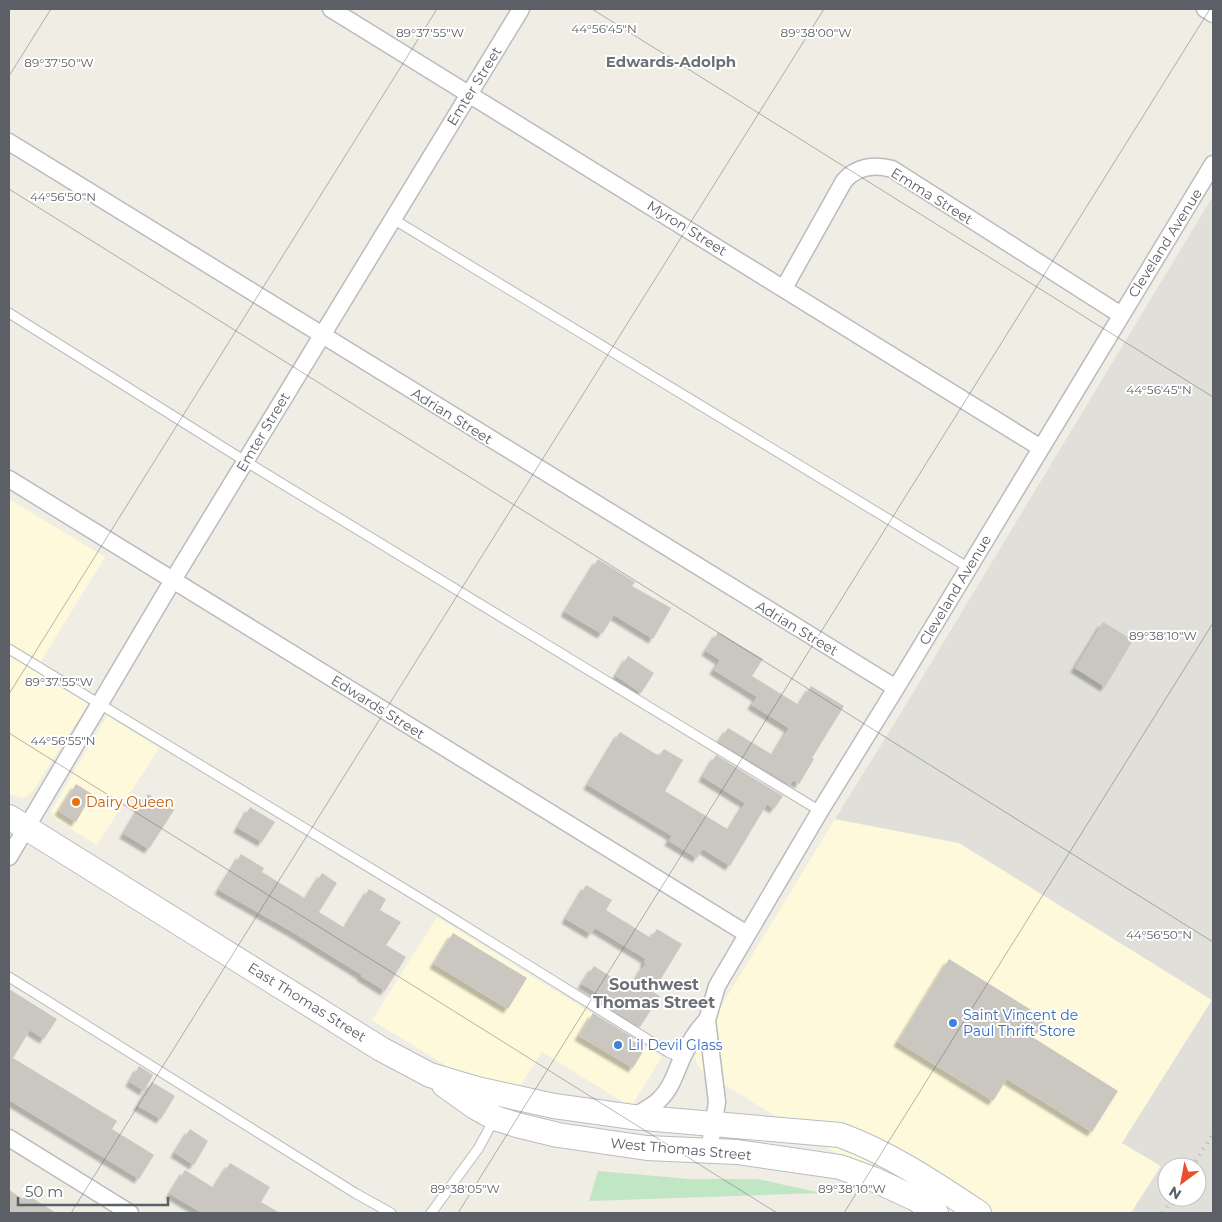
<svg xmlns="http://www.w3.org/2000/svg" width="1222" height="1222" font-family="Montserrat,sans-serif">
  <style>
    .commercial { fill: #fef9da }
    .industrial { fill: #e0dfd9; fill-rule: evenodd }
    .green { fill: #c1e6c4 }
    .building { fill: #cac7c1; filter: url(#shadow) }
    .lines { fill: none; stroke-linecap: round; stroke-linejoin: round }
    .service-casing { stroke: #b9bbc0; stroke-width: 11 }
    .minor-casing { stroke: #b9bbc0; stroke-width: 19 }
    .secondary-casing { stroke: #babcc2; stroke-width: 26 }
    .service { stroke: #fff; stroke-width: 9 }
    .minor { stroke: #fff; stroke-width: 16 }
    .secondary { stroke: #fff; stroke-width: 24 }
    .rail { stroke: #b5b6b6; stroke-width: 4; stroke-dasharray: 1 6; stroke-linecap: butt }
    .ticks { fill: none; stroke: #5c5f65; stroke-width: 1; stroke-opacity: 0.45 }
    .food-dot { fill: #e8710a; stroke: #fff; stroke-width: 2 }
    .shop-dot { fill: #3f7fe0; stroke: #fff; stroke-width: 2 }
    .labels { text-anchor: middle; stroke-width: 4; stroke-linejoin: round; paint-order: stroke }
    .street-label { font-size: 14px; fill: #5c5f65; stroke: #fff }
    .food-label { font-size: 14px; fill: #c56008; stroke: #fff; text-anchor: start }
    .shop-label { font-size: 14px; fill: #366cbe; stroke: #fff; text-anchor: start }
    .neighbourhood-label { font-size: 15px; font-weight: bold; fill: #6d7177; stroke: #fff }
    .quarter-label { font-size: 16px; font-weight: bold; fill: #6d7177; stroke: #fff }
    .ticks-label { font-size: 12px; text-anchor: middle; fill: #5c5f65; stroke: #fff; stroke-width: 4; stroke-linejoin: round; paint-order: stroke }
  </style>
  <defs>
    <filter id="shadow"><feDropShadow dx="-4.5" dy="4.5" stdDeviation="1" flood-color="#0004"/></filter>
  </defs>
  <rect width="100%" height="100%" fill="#efede4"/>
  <!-- commercial -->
  <path class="commercial" d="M9 499 105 557 35 671 88 704 33 791 26 797 22 798 9 794Z
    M107 716 159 748 97 845 55 819 51 812 74 771Z
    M835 819 959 843 1212 1000 1122 1143 1161 1166 1131 1213H934L702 1071 697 1064 695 1057 698 1044Z
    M437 917 662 1057 631 1107 542 1052 508 1104 372 1020Z"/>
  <!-- industrial -->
  <path class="industrial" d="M1213 196V1213H1131L1161 1166 1122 1143 1212 1000 959 843 835 819 896 721ZM1167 1167H1197V1197H1167Z"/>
  <!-- green -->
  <path class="green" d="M598 1171 689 1179H757L821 1193 589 1201Z"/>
  <!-- building -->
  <path class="building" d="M598 559 635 582 632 586 671 608 653 639 614 615 602 634 565 612Z
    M1103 622 1133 640 1105 687 1075 668Z
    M718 632 763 659 752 676 799 705 811 686 844 706 812 758 814 759 799 784 793 780 790 785 719 742 728 728 773 755 789 728 752 705 757 697 714 670 720 660 706 651Z
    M628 656 654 673 641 693 616 676Z
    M620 732 659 756 664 749 683 760 665 791 729 830 745 803 703 777 716 755 783 796 774 809 767 804 730 866 703 849 697 858 669 841 672 836 588 785Z
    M76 784 92 794 76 822 59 811Z
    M148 794 174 810 149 849 124 834Z
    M250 807 275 822 262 842 238 828Z
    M241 854 264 868 262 872 306 899 322 873 337 883 319 912 345 928 369 889 386 899 380 910 401 922 386 945 406 957 385 991 361 976 362 975 291 931 219 890Z
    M586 885 612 900 606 910 651 938 657 929 682 944 653 992 660 996 640 1027 599 1002 602 996 582 984 594 966 630 989 646 963 644 962 646 959 595 928 591 934 566 919Z
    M453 933 527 978 508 1009 434 964Z
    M949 959 1046 1019 1034 1038 1118 1091 1092 1132 1007 1079 993 1101 898 1042Z
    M9 989 57 1019 44 1039 30 1030 13 1058 117 1121 112 1129 154 1155 139 1179 9 1100Z
    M593 1013 634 1038 632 1040 645 1048 633 1068 579 1036Z
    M139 1066 153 1075 144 1091 130 1082Z
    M152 1082 175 1096 161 1119 138 1106Z
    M190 1129 208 1141 194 1165 175 1153Z
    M230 1163 270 1187 261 1202 280 1213H202L170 1194 185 1170 214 1188Z
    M9 1190 23 1199 26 1194 56 1213H9Z"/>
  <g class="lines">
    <!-- service casing -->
    <g class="service-casing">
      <path id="service" d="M393 219 969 568
        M9 313 245 461 820 811
        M9 649 441 911 668 1052 682 1058
        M9 977 355 1193 391 1213
        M431 1213 478 1149 495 1118"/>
    </g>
    <!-- minor casing -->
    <g class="minor-casing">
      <path id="minor" d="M331 9 1041 448
        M1205 9 1213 14
        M9 142 896 688
        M784 288 844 181C856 167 874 164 892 169L1121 315
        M9 479 747 934
        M9 857 173 580 521 9
        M633 1117C641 1112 652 1107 659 1100 672 1088 676 1071 683 1056 689 1043 697 1030 707 1020
        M9 1138 130 1213
        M709 1151 717 1102 707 1020 717 986 820 811 896 688 1213 164"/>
    </g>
    <!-- secondary casing -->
    <g class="secondary-casing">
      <path id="secondary" d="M9 817 381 1049 430 1075 477 1089 554 1106 633 1117 840 1135C891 1154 934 1183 979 1213
        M444 1085 475 1107 495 1118 517 1125 558 1135 647 1148 737 1152 840 1167 873 1179 916 1199 936 1213"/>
    </g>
    <!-- service -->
    <use href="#service" class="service"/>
    <!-- minor -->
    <use href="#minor" class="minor"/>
    <!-- secondary -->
    <use href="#secondary" class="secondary"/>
    <!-- rail -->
    <path class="rail" d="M1192 1167 1213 1134
      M1163 1213 1173 1197"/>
  </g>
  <!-- ticks -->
  <path class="ticks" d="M592 9 1213 397M9 76 51 9M9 189 1213 942M9 694 437 9M9 733 777 1213M71 1213 824 9M458 1213 1210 9M844 1213 1213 623"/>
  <!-- markers -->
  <circle class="food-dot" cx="76" cy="802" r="5"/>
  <g class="shop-dot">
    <circle cx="953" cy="1023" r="5"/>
    <circle cx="618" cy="1045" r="5"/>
  </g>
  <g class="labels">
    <!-- street labels -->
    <g class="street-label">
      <text transform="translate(474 86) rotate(-58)" y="5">Emter Street</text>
      <text transform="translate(932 196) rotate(32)" y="5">Emma Street</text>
      <text transform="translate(687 228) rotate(32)" y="5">Myron Street</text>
      <text transform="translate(1165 243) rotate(-58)" y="5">Cleveland Avenue</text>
      <text transform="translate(452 416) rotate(32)" y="5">Adrian Street</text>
      <text transform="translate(263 432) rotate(-59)" y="5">Emter Street</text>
      <text transform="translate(955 590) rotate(-59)" y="5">Cleveland Avenue</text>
      <text transform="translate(797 628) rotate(31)" y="5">Adrian Street</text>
      <text transform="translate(378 707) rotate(32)" y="5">Edwards Street</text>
      <text transform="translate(307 1002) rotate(32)" y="5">East Thomas Street</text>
      <text transform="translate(681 1149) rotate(5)" y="5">West Thomas Street</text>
    </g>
    <!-- food labels -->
    <g class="food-label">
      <text x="86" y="807">Dairy Queen</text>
    </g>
    <!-- shop labels -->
    <g class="shop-label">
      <text x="963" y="1020">Saint Vincent de<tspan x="963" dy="16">Paul Thrift Store</tspan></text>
      <text x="628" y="1050">Lil Devil Glass</text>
    </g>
    <!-- neighbourhood labels -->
    <g class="neighbourhood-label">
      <text x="671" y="67">Edwards-Adolph</text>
    </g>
    <!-- quarter labels -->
    <g class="quarter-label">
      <text x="654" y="990">Southwest<tspan x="654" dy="18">Thomas Street</tspan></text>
    </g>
  </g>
  <g class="ticks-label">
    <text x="604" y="33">44°56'45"N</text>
    <text x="430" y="37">89°37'55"W</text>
    <text x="816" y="37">89°38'00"W</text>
    <text x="59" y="67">89°37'50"W</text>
    <text x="63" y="201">44°56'50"N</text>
    <text x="1159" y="394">44°56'45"N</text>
    <text x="1163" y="640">89°38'10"W</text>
    <text x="59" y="686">89°37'55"W</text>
    <text x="63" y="745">44°56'55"N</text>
    <text x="1159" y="939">44°56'50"N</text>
    <text x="465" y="1193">89°38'05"W</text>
    <text x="852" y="1193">89°38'10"W</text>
  </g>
  <!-- border -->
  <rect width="1222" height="1222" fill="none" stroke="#5c5f65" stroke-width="20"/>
  <!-- north arrow -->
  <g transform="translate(1182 1182) rotate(212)"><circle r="24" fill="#ffffff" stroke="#bebfc1"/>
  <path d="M0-4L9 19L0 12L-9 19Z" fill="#ea4f2f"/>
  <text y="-8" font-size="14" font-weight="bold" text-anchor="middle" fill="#5c5f65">N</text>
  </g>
  <!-- scale -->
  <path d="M18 1197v8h150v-8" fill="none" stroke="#5c5f65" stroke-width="2.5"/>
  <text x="25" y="1197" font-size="15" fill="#5c5f65" stroke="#ffffff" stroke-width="4" paint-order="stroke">50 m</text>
</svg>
